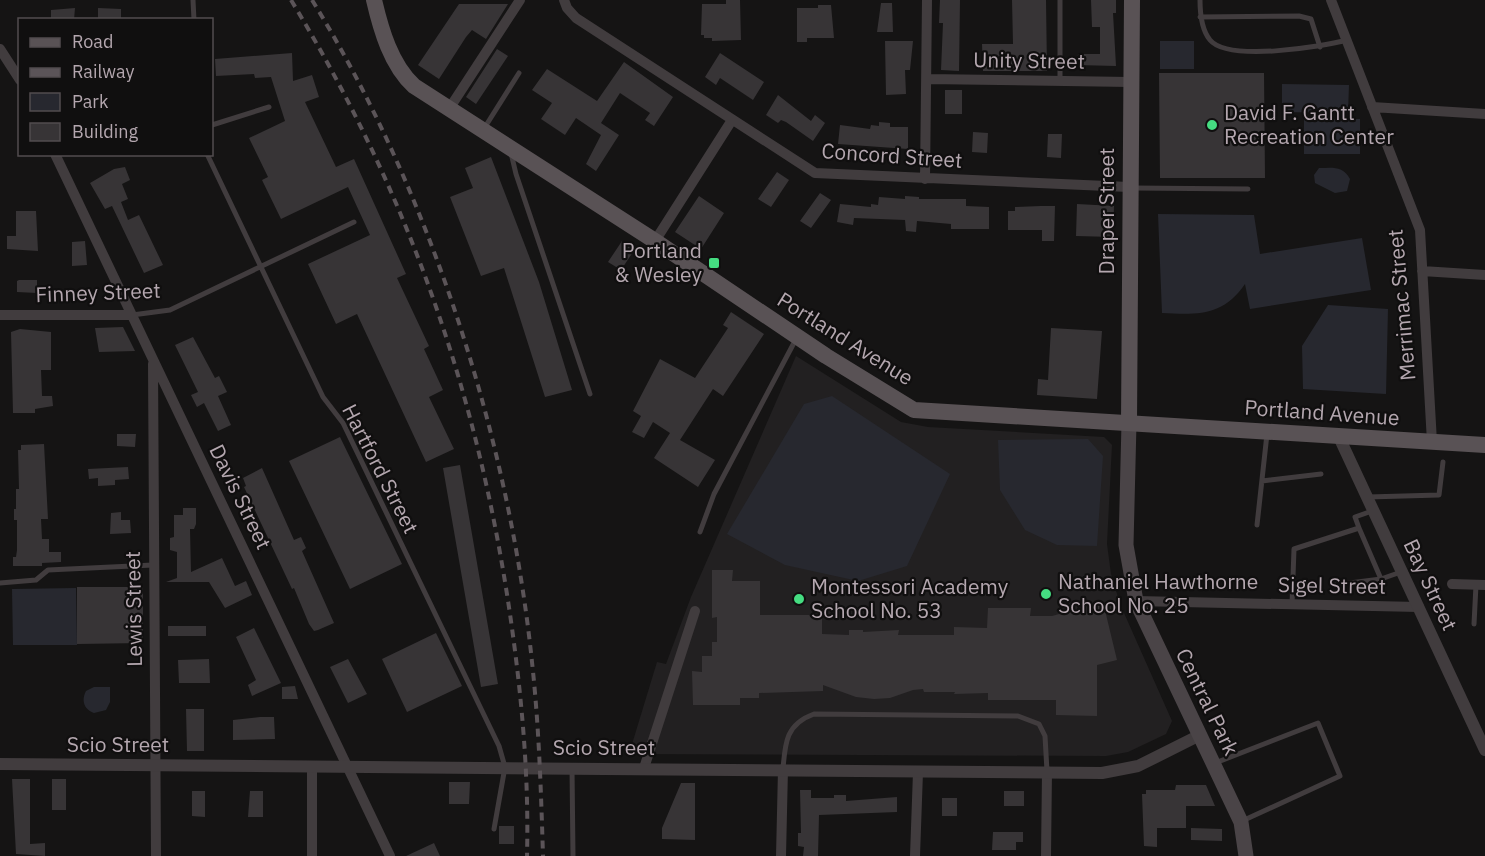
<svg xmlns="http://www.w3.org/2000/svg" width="1485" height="856" font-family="'IBM Plex Sans',sans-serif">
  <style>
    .built { fill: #222021 }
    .green { fill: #27282f }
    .building { fill: #373436 }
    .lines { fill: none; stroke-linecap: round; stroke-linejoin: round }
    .service { stroke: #413c3e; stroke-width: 5 }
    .minor { stroke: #413c3e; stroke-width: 10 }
    .tertiary { stroke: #413c3e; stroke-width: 12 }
    .secondary { stroke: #4a4447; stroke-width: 15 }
    .primary { stroke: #595255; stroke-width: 16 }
    .rail { stroke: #5b5458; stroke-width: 4; stroke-dasharray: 8 6; stroke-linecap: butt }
    .poi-dot { fill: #45dc81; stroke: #100f0f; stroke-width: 2 }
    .labels { text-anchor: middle; stroke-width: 4.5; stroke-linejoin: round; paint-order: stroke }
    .street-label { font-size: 21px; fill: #b4a7af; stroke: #100f0f }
    .poi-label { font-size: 21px; fill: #b4a7af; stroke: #100f0f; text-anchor: start }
  </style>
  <rect width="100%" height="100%" fill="#151414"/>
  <!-- built -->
  <path class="built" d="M796 356 901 422 928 427 1104 437 1112 445 1107 544 1111 574 1120 604 1172 721 1166 734 1128 752 1106 756 629 754 657 662 666 664 691 597Z"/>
  <!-- green -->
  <path class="green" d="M1160 41H1194V69H1160Z
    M1282 84 1349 85 1348 113 1282 112Z
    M1304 119H1360V154H1304Z
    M1319 168C1331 168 1343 165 1350 179L1347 191 1335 193 1315 183 1314 175Z
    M1158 214 1254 215 1260 254 1362 238 1371 290 1250 309 1245 284C1223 316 1198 315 1162 313Z
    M1328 305 1388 309 1386 394 1303 389 1302 346Z
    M832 396 950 474 907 566 858 581 785 565 727 534 804 404Z
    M1088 439 1103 456 1097 546 1057 545 1025 530 1000 490 998 440Z
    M76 588 77 645H13L12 589Z
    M110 687V702L106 710 94 713C84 709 81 701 86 691L94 687Z"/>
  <!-- building -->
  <path class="building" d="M726 0H740L741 40 712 41V38H704V35H701L702 4H726Z
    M940 0H960L959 71 941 70 943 23H939Z
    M1012 0H1046L1047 71H983L982 44H1013Z
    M1091 0H1116V13H1113L1116 66 1077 65 1078 54H1100V27H1092Z
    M881 3H892L893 32H877Z
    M459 4H508L486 39 472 30 466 37 439 79 418 65Z
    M818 5H831L834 38H807V42H797V8H818Z
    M75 8 74 20H51V10Z
    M98 8 121 9V20H98Z
    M885 41H913L910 70H905L906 94 886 95Z
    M497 49 508 56 476 104 466 97Z
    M292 53 293 81 312 75 319 97 305 102 336 167 354 159 406 274 397 278 429 346 424 349 443 390 429 397 454 449 426 462 357 314 336 324 308 264 370 235 348 187 281 219 262 180 268 177 249 138 285 121 271 77 255 78 254 74 216 76 215 59Z
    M720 53 764 82 753 100 720 78 716 85 705 77Z
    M624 62 673 97 654 126 645 120 650 113 620 93 601 123 619 135 596 171 586 164 601 135 576 118 565 135 541 119 552 103 532 90 547 69 597 101Z
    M1159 73H1264L1265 178H1160Z
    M945 90H962V114H945Z
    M778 95 811 121 815 115 825 123 813 141 786 122 781 120 778 123 766 115Z
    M879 122 890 123V127H908V149L838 144 840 125 870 129 871 125 879 126Z
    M973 132 988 133 987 153 972 152Z
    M1048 134H1062L1061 158 1047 157Z
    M491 157 539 282 572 390 545 397 504 268 481 276 450 197 473 188 465 168Z
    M125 167 130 180 122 184 128 199 121 202 128 220 139 215 163 265 144 273 112 206 105 209 90 183 114 169Z
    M777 172 789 180 771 207 758 199Z
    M820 193 831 200 811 228 800 221Z
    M699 196 724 213 701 249 675 232Z
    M905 196 919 197V199H966V206L989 207V229H951V224L917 221 916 232 906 231 905 220 854 218 853 225 837 222 840 204 871 207V204L878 205 879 197 905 199Z
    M1077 204 1114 206 1113 237 1076 236Z
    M1041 206H1055L1054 241H1042V230H1008V211H1015V207Z
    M16 211H36L38 251 7 249V236H16Z
    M85 241 87 265 72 266V242Z
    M622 241 635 249 621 270 608 262Z
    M19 280H37V293L17 292V281Z
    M731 312 764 334 723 396 713 389 680 440 715 460 698 487 654 458 670 433 653 422 644 438 632 432 641 416 633 411 660 359 695 378 728 328 723 325Z
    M123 327 135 351 99 352 95 328Z
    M1051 328 1102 331 1097 399 1037 395 1038 379 1048 380Z
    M20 329 51 332V370H41L42 396H52L53 406 35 409V413H13L11 332Z
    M193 337 215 378 219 376 227 392 218 396 231 425 218 431 204 403 197 407 191 395 198 392 175 345Z
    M117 434H136L135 447 117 446Z
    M340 437 402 564 350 589 289 461Z
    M44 444 48 519H41L42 539H49V552H61V562L42 563V566H13V557H16L17 550V520H14V509H16V489H19L18 450H21V445Z
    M460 465 498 684 481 687 443 468Z
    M128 467 129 479 115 480V485L98 486V478L89 479 88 469Z
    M262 468 294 540 301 537 306 548 302 551 334 623 318 630 314 631 309 624 294 588 292 589 244 487 246 486 243 478Z
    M183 508H196V524L194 529H190L191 572 222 558 235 586 246 581 252 595 225 608 209 582H166L177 578V552L170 550V538L174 537V515H183Z
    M121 512V520H130L131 533 110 534 111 513Z
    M712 570H733L732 581H760V615H822V634L849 635V630H863V632L899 630 898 635H954V627L987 628 988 608H1031L1030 616H1052L1103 602 1117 660 1097 665V716L1056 715V700H988V693L954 694 955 692H924L923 689 913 690 890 698 874 699 856 697 823 685V691L759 693V698H740V705H693L692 671 702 672V656H712V642H717V617L712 618Z
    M77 587H143V643L77 644Z
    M168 626H206V636H168Z
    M254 628 281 683 252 696 248 685 256 680 236 637Z
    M436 633 462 686 407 712 382 659Z
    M209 659 210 683H179L178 660Z
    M348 659 367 694 348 703 330 667Z
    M295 686 298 699H282V687Z
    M186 709H204V751H187Z
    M260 717H274L275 739 233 740V720Z
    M12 779H30V844L45 843V856L16 854Z
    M52 779H66V810H52Z
    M449 782H470L469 804H449Z
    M681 783H695V840L662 839V828Z
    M1176 785H1206L1215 806H1186V828H1157V847L1144 846 1142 794H1146V790H1175Z
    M800 790H811V798H834V795H846V801L897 797V812L819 815 818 856H803L804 847 798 846V833H801Z
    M192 791H205V817L192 816Z
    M250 791H263V817H248Z
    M1004 791H1024V806H1004Z
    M942 798H957V816H942Z
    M499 826H514V844H499Z
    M1191 828 1222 829V841L1191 840Z
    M993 832H1023V842H1016V850H992Z
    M434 843 440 856H406Z"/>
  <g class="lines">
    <!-- service -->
    <path class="service" d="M193 0 194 20
      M1200 0C1200 13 1201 29 1210 40 1228 62 1321 47 1347 40
      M1200 17 1299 16 1311 19 1320 47
      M1060 81V0
      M212 125 269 107
      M485 127 519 73
      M511 153 516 174 590 394
      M207 154 323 397 343 423 499 746 505 767 494 829
      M1134 188 1248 189
      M132 315 170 310 354 222
      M1262 481 1321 474
      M1368 497 1439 495 1443 462
      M1257 525 1267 434
      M1359 528 1381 579 1401 572
      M700 532 714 494 796 339
      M0 583 36 580 48 570 153 565
      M1334 585 1381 579
      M1292 604 1294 549 1359 528 1355 517 1372 511
      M1474 624 1476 585
      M1215 763 1318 723 1340 776 1242 821
      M572 768 573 856
      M783 769C785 743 786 724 814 714L1018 716 1039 724 1045 736 1047 771"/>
    <!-- minor -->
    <path class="minor" d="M564 0 567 8 576 18 815 173 1129 187
      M1331 0 1420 230 1432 442
      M0 49 20 80
      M927 79 1130 82
      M1372 107 1485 114
      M449 109 520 0
      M55 154 390 856
      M925 179 927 0
      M655 241 732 120
      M1422 271 1485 275
      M0 315H132
      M153 364 156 856
      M1452 584 1485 585
      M1136 601 1419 607
      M312 766V856
      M644 768 695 611
      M781 856 783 769
      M915 856 918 772
      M1046 856 1047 771"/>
    <!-- tertiary -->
    <path class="tertiary" d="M1339 437 1485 750
      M0 764 1102 773 1138 766 1200 735"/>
    <!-- secondary -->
    <path class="secondary" d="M1129 423 1126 545 1136 601 1241 822 1246 856"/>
    <!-- primary -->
    <path class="primary" d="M374 0C381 30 391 65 414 86L655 241 826 356 914 410 1485 445
      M1129 423 1132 0"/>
    <!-- rail -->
    <path class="rail" d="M291 0C409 194 479 396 511 621 522 699 529 777 527 856
      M312 0C430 191 509 439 532 662 539 726 541 791 543 856"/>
  </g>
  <!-- markers -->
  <g class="poi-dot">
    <circle cx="1212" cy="125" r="6"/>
    <rect x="708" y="257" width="12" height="12" rx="3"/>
    <circle cx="1046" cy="594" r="6"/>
    <circle cx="799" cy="599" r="6"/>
  </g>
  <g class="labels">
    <!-- street labels -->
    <g class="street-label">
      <text transform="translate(1029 61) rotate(1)" y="7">Unity Street</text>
      <text transform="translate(892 156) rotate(4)" y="7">Concord Street</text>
      <text transform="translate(1107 211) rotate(-90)" y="7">Draper Street</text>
      <text transform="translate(98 293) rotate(-2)" y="7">Finney Street</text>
      <text transform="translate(1402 305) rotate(-95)" y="7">Merrimac Street</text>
      <text transform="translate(845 339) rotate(32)" y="7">Portland Avenue</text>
      <text transform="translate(1322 413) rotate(4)" y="7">Portland Avenue</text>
      <text transform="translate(380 469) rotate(63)" y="7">Hartford Street</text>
      <text transform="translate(240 497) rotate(64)" y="7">Davis Street</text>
      <text transform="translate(1430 585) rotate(65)" y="7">Bay Street</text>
      <text transform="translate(1332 586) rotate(1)" y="7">Sigel Street</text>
      <text transform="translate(134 609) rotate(-91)" y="7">Lewis Street</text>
      <text transform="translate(1207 702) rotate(64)" y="7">Central Park</text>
      <text x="118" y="752">Scio Street</text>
      <text x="604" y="755">Scio Street</text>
    </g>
    <!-- poi labels -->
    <g class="poi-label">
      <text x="1224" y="120">David F. Gantt<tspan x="1224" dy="24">Recreation Center</tspan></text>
      <text x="702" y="258" text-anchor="end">Portland<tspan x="702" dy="24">&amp; Wesley</tspan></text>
      <text x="1058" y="589">Nathaniel Hawthorne<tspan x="1058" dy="24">School No. 25</tspan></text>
      <text x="811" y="594">Montessori Academy<tspan x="811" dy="24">School No. 53</tspan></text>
    </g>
  </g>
  <!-- legend -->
  <rect x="18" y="18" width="195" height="138" fill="#100f0f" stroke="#524c4f" stroke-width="1.5"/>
  <rect x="30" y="38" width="30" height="9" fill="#595255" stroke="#524c4f" stroke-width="1.5"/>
  <text x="72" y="48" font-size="18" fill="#b4a7af">Road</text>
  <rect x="30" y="68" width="30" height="9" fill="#5b5458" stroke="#524c4f" stroke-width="1.5"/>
  <text x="72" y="78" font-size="18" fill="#b4a7af">Railway</text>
  <rect x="30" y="93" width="30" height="18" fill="#27282f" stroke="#524c4f" stroke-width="1.5"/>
  <text x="72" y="108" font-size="18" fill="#b4a7af">Park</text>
  <rect x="30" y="123" width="30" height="18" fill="#373436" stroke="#524c4f" stroke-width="1.5"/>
  <text x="72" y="138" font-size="18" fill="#b4a7af">Building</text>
</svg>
